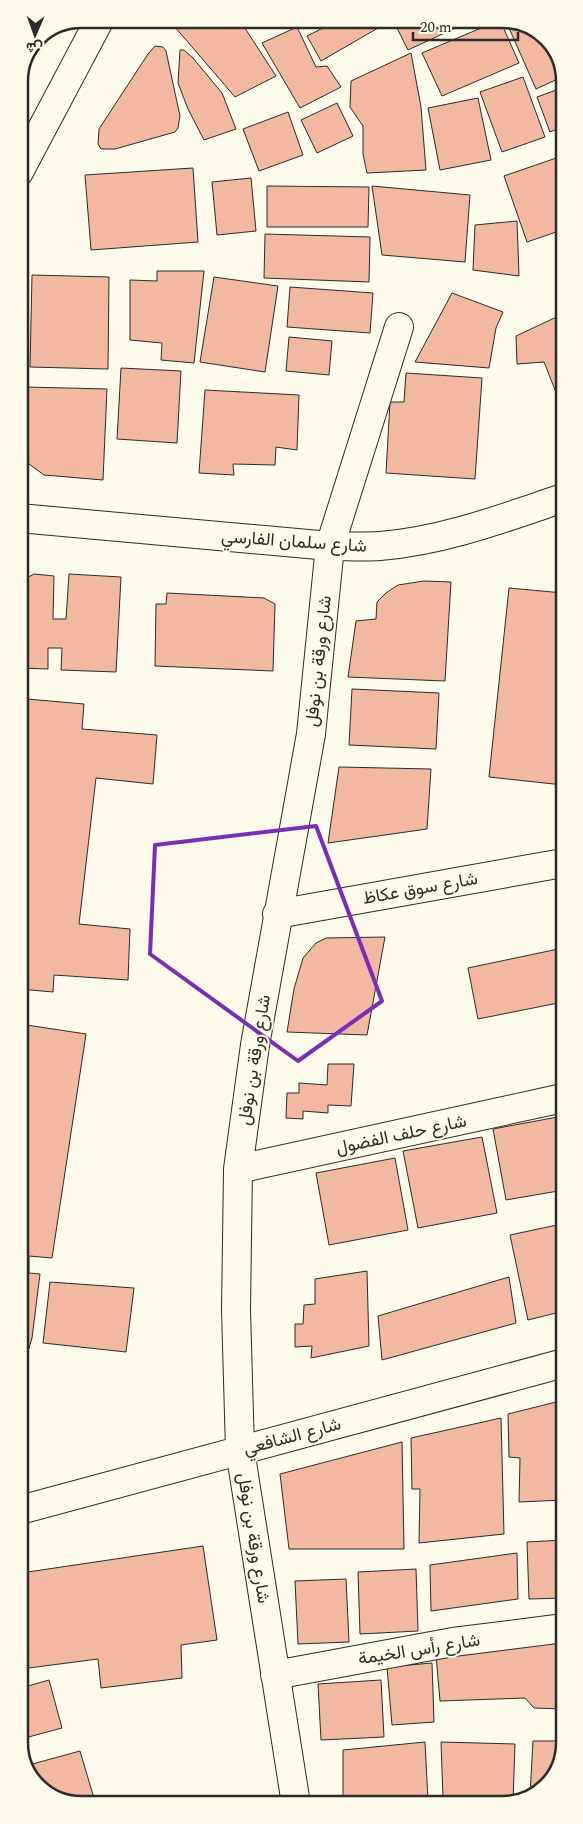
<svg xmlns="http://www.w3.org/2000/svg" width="583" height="1824" font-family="Spectral,Vazirmatn,serif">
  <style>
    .building { fill: #f2b8a0; stroke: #2b2b2b }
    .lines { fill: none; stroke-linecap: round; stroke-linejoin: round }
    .minor-casing { stroke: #2b2b2b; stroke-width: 30 }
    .highway-casing { stroke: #2b2b2b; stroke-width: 30 }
    .minor { stroke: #fdfbea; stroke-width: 28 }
    .highway { stroke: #fdfbea; stroke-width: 28 }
    .marked { fill: none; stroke: #7b2cbf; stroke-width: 4; stroke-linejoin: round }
    .labels { text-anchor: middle; stroke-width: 4; stroke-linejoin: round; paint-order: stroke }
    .street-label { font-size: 18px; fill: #2b2b2b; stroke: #fdfbea }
    .rim { fill: none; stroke: #2b2b2b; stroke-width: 2.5 }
  </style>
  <rect width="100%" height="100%" fill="#fdfbea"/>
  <!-- building -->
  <path class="building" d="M168 19H239L276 76 235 97Z
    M297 19H324L303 29Z
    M341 19H382L385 24 321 61 307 36Z
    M411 19H475L408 50 396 26Z
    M505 19 543 34 562 65V77L536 89Z
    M500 20 519 63 442 96 422 53Z
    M297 27 316 67 327 66 341 87 300 108 262 43Z
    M155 46 163 47 166 51 180 116 178 128 175 132 115 149H101L98 144 99 129 148 54Z
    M180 50H184L193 58 222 93 236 129 204 140 188 109 178 83Z
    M411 53 421 107 426 170 367 173 363 154V126L350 107 351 81Z
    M523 77 545 137 502 152 480 92Z
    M562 88V127L550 132 537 97Z
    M478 98 491 160 440 170 428 108Z
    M337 103 353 136 317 153 301 120Z
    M288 112 303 155 259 171 243 129Z
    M562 156V230L527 242 504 176Z
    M193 168 198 242 91 250 85 175Z
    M251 178 256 231 217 235 212 182Z
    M267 186 369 187 368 227H267Z
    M372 186 470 195 465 262 382 255Z
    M517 221 519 276 473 270 475 225Z
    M265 234 370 237 369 282 264 278Z
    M157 271H204L194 363 161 360 162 343 130 340V280L157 281Z
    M32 275 109 277 108 369 30 367Z
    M214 277 278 286 265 372 200 362Z
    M290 287 373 293 370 333 287 327Z
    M452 293 503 312 496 328 489 368 415 362Z
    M563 314V410L544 362 517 364 516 336Z
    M289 337 332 341 329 375 286 371Z
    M121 368 181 371 177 443 117 439Z
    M406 373 482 378 475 479 386 473 390 402H404Z
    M25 387 107 389 103 480 44 475 25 461 21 453Z
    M205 390 299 395 297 450 276 447 275 465 233 464 234 475 199 473Z
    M34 574 54 576 53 619H66L69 574 121 577 116 672 61 670 62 648H48V669L20 668 19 582Z
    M424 581 451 582 445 681 348 677 356 621 376 619 377 602 386 593 398 585Z
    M509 588 563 593V785L489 777Z
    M167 593 264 598 275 604 273 671 155 666 156 604H166Z
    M352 689 439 693 436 749 349 745Z
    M27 699 84 704 82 729 157 735 153 784 96 778 79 924 130 929 128 980 54 975 53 992 20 989V720H24Z
    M339 767 431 769 427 829 328 843Z
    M385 937 367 1035 287 1032 294 989 303 958 316 943 326 938Z
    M563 948V1002L478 1019 468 968Z
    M20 1024 86 1034 52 1258 29 1256V1273L40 1274 32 1338 20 1378Z
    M328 1064H354L351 1106 328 1105V1113L303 1111V1119L286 1118 287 1093H299V1083L327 1085Z
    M563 1116 564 1190 506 1200 493 1129Z
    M482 1137 497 1213 418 1228 403 1151Z
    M395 1158 408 1230 329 1245 316 1173Z
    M557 1225 564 1252V1311L528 1320 510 1235Z
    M367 1271 369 1346 311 1358 312 1346 295 1347V1324H303L304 1305 315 1304V1279Z
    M509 1277 516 1323 382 1360 378 1316Z
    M50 1282 134 1288 126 1352 43 1343Z
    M564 1400V1500L519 1502 520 1458 509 1457 508 1414Z
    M501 1418 504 1534 419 1543 420 1489H412L411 1438Z
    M402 1442 404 1549H289L280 1474Z
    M564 1540V1598L529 1599 527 1542Z
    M203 1546 217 1640 181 1645 182 1678 101 1688 98 1659 21 1669V1573Z
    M517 1553 518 1599 431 1611 430 1565Z
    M416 1569 418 1631 360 1634 358 1572Z
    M346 1579 349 1642 298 1644 295 1581Z
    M564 1640V1709L534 1708 525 1698 440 1701 436 1655Z
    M432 1663 434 1722 392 1725 387 1667Z
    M49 1680 62 1728 21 1739V1688Z
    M381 1680 384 1737 321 1740 318 1684Z
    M533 1741H564V1744L551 1781 530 1795Z
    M425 1742 428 1800 396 1804H343V1750Z
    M441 1742 515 1744 513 1802 443 1798Z
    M80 1751 96 1805H76L40 1790 25 1766Z"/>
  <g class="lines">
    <!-- minor casing -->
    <g class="minor-casing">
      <path id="minor" d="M19 518 330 546C347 546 364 547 380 546 443 541 504 518 563 498
        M277 914 563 863
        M238 1169 563 1098
        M20 1510 564 1363
        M275 1675 453 1642 564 1628
        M296 1804 240 1450 236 1310 238 1169 255 1045 311 734 330 546 399 327"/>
    </g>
    <!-- highway casing -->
    <g class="highway-casing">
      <path id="highway" d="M19 172 100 19"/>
    </g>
    <!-- minor -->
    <use href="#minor" class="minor"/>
    <!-- highway -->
    <use href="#highway" class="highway"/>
  </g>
  <!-- marked area -->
  <path class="marked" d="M316 826 382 1001 298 1061 150 954 155 845Z"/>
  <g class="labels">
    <!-- street labels -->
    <g class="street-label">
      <text transform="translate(294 541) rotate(4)" y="6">شارع سلمان الفارسي</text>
      <text transform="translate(318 661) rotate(-84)" y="6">شارع ورقة بن نوفل</text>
      <text transform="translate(420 888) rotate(-10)" y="6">شارع سوق عكاظ</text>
      <text transform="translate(254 1060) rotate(-81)" y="6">شارع ورقة بن نوفل</text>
      <text transform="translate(401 1134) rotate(-12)" y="6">شارع حلف الفضول</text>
      <text transform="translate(292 1436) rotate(-15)" y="6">شارع الشافعي</text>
      <text transform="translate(254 1538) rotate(81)" y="6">شارع ورقة بن نوفل</text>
      <text transform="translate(419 1649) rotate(-9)" y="6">شارع رأس الخيمة</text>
    </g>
  </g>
  <!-- crop -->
  <path d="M0 0H583V1824H0ZM81 28H503A53 53 0 0 1 556 81V1743A53 53 0 0 1 503 1796H81A53 53 0 0 1 28 1743V81A53 53 0 0 1 81 28Z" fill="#fdfbea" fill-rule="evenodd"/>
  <path class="rim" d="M81 28H503A53 53 0 0 1 556 81V1743A53 53 0 0 1 503 1796H81A53 53 0 0 1 28 1743V81A53 53 0 0 1 81 28Z"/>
  <!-- north arrow -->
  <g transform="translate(35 35) rotate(182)" stroke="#fdfbea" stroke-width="4" paint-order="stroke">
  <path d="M0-4L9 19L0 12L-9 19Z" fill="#2b2b2b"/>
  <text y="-8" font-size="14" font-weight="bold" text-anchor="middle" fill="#2b2b2b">ش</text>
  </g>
  <!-- scale -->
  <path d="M413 32v8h105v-8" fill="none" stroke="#2b2b2b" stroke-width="2.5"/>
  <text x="420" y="32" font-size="15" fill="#2b2b2b" stroke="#fdfbea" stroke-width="4" paint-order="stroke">20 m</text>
</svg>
